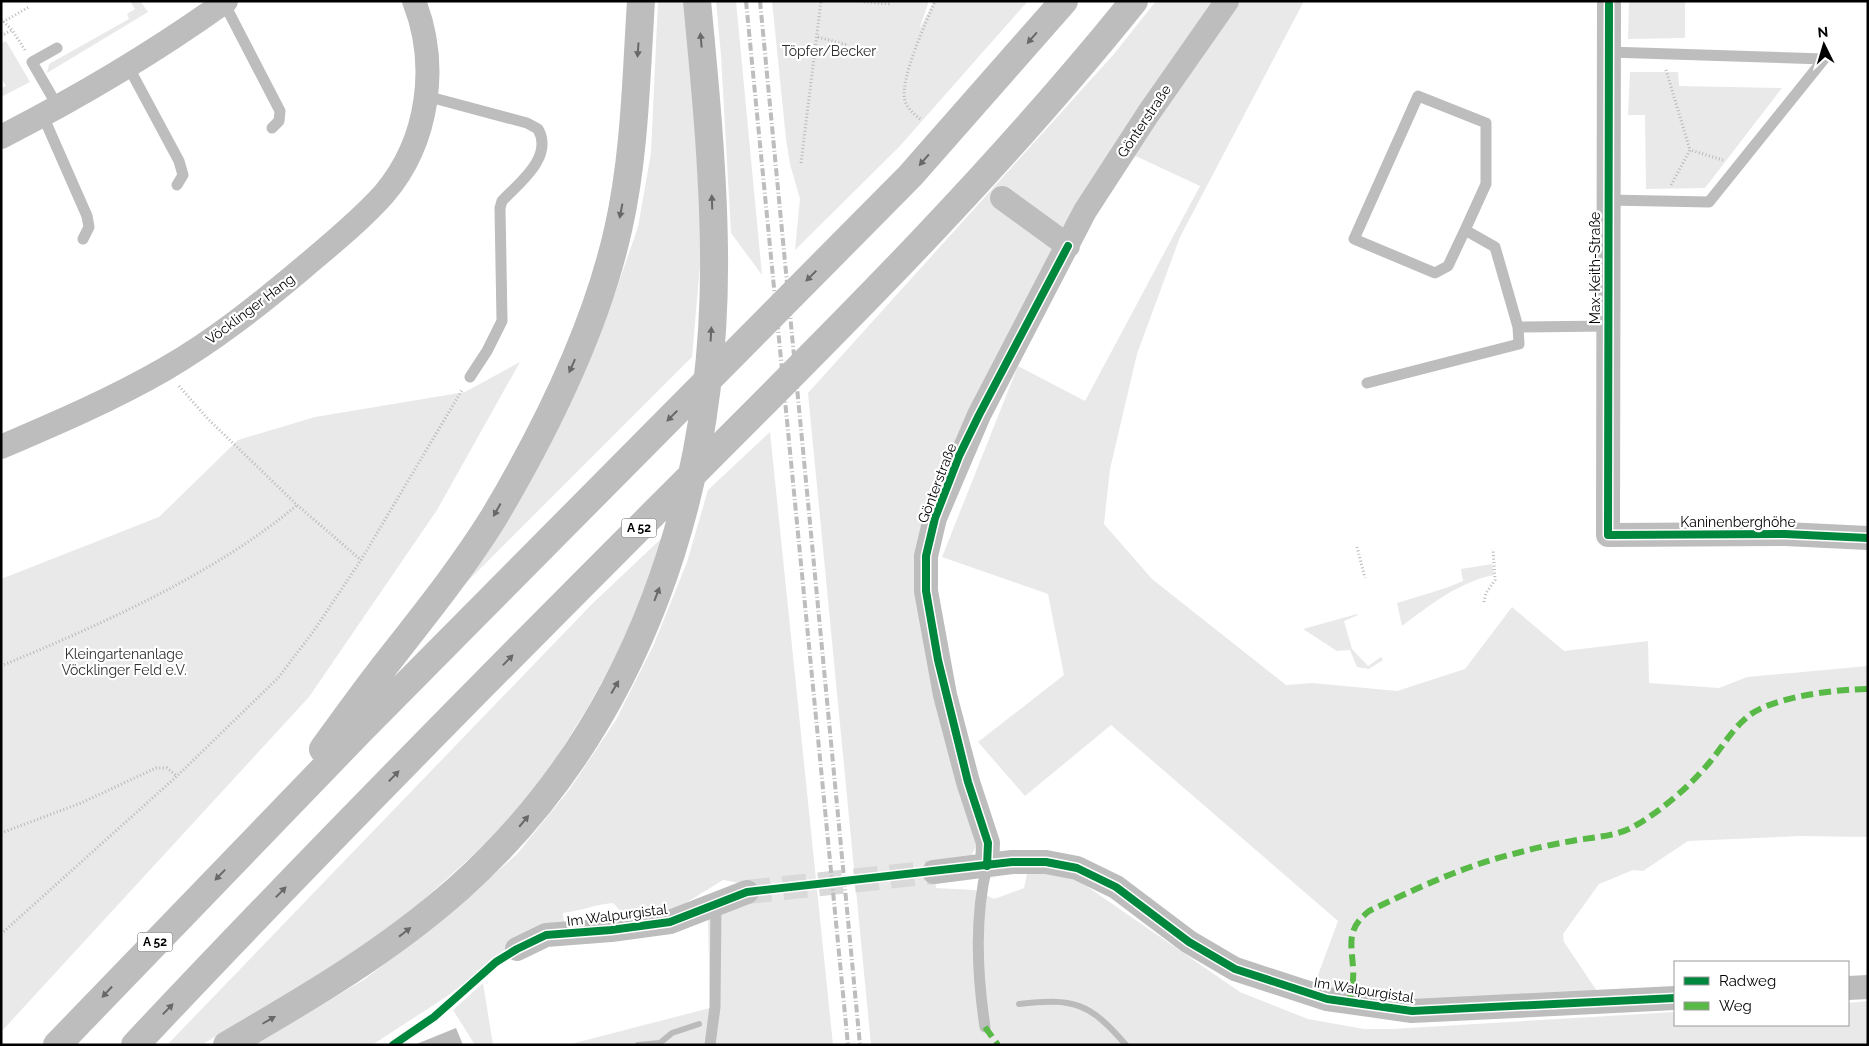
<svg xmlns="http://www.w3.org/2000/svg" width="1869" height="1046" font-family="Raleway,sans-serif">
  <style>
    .green { fill: #e9e9e9 }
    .water { fill: #bbb }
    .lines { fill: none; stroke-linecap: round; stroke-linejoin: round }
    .stream { stroke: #bbb; stroke-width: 6 }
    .street-tunnel { stroke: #d9d9d9; stroke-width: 24; stroke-dasharray: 24 12; stroke-linecap: butt }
    .path { stroke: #b8b8b8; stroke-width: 3; stroke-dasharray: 1 2.5; stroke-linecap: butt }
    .lane { stroke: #bdbdbd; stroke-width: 11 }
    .street { stroke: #bdbdbd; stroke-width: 24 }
    .highway { stroke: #bdbdbd; stroke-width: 28 }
    .rail { stroke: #bdbdbd; stroke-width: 4; stroke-dasharray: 8 2.5 1 2.5; stroke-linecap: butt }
    .quiet { stroke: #58b947; stroke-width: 6; stroke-dasharray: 12 6; stroke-linecap: butt }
    .cycleway-casing { stroke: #fff; stroke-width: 11 }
    .cycleway { stroke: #00873e; stroke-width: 8 }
    .oneway { fill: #686868 }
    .labels { text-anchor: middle; stroke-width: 4.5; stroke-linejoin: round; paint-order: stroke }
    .shield { fill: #fff; stroke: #4c4c4c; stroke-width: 1 }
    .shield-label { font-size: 12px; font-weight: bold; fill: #000 }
    .park-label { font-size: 14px; fill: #2e2e2e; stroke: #fff }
    .street-label { font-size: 14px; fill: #000; stroke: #fff }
  </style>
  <rect width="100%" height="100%" fill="#fff"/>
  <!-- green -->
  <path class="green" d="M130 1H140L148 12 47 73 49 64 129 19 127 14 135 9Z
    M658 1H687L702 242 692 357 457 592 560 410 614 296 638 227 651 153Z
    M716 1H736L762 275 731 233 721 55Z
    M772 1H929L919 30 934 1H1028L899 147 795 250 800 199 790 164 786 139Z
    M1156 1H1221L1152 97 919 559 976 846 970 859 934 862 936 888 975 890 994 899 1024 888 1027 874 1041 872 1079 881 1240 992 1308 1019 1364 1029H1392L1675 1012V1025H1848V1003L1868 1001V1045H871L808 393 1114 54Z
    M1235 1H1304L1180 237 1137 354 1110 469 1104 524 1152 579 1286 685 1312 683 1397 691 1465 669 1512 607 1564 651 1648 641 1649 683 1719 688 1747 677 1868 666V837L1800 836 1688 841 1643 871 1633 870 1599 884 1563 934 1564 942 1599 994 1471 1008 1311 994 1338 921 1111 725 1025 796 978 742 1064 675 1048 594 942 557 1018 366 1085 401 1200 186 1129 153Z
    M1629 1H1685V38L1628 39Z
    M6 41 30 82 1 97V88L6 86 1 78V44Z
    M1630 72H1678L1679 86 1782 88 1705 188 1646 189 1645 115H1628Z
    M520 362 437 510 309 697 1 1032V579L159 517 238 440 315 417 465 392Z
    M770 432 833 1045H567L710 1008 708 918 745 884 723 880 671 912 627 918 613 903C596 904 581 911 563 913L564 923 522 940 446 997 372 1045H255L365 979 442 920 517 854 569 790 616 720 654 644 687 562 708 490Z
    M665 535 627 636 588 707 540 784 492 838 400 921 327 972 201 1045H167L591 605Z
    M1492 564 1494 575C1459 582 1430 605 1402 626L1397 603 1446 588 1463 581 1461 569Z
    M1357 614 1358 615 1344 621 1352 649 1368 666 1381 657 1383 660 1369 669 1357 667 1350 650 1337 651 1303 629Z
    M483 983 493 1045H475L453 1010Z"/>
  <!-- water -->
  <path class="water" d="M456 1028 463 1045H414Z"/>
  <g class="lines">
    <!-- stream -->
    <path class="stream" d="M1019 1004C1074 998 1089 1002 1126 1045
      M638 1045 660 1043 672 1033 699 1024"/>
    <!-- street-tunnel -->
    <path class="street-tunnel" d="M747 892 934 872"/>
    <!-- path -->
    <path class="path" d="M857 1 890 4
      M1 19 12 30 25 50
      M3 22 29 7
      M1 36 12 30
      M818 37 847 45
      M1666 70 1690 150
      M920 119C914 114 908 109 905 101 899 80 926 23 935 1
      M801 163 821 1
      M1671 185 1690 150 1723 160
      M179 386 208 419 297 505 361 560
      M1357 547 1365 578
      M1484 602 1486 593 1495 580 1493 549
      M1 666C98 626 217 573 297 505
      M1 833 81 803 156 768H167L177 776
      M1 934 177 776 278 678 313 632 361 560 462 390"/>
    <!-- lane -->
    <path class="lane" d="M224 3 280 111 279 121 272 128
      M57 48 32 62 58 107
      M128 66 179 161 183 175 177 185
      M426 96 527 123 538 129C554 157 519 183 502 201L500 208 502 321 487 351 470 377
      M43 116 87 216 89 227 83 239
      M1608 200 1709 202 1824 59 1609 52
      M1465 230 1448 266 1435 273 1354 239 1418 96 1486 123V184L1465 230 1495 247 1518 327 1608 326
      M1367 383 1519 344 1518 327
      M985 1027C977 974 974 918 987 866
      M710 1045 715 1007 716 904"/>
    <!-- street -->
    <path class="street" d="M1609 1 1608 535 1785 534 1868 538
      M1 137C79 97 155 52 226 1
      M1002 198 1068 246
      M1 447C57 423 113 399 165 369 215 340 259 305 303 268 330 245 360 221 384 194 429 141 439 65 414 1
      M987 866 988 843 968 782 945 695 926 591V556L935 518 979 415 1085 211 1148 114 1227 1
      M934 872 1012 862H1046L1077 868 1116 887 1189 942 1235 969 1327 999 1412 1011 1675 998
      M517 949 546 935 611 930 670 922 747 892
      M1848 988 1868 987"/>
    <!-- highway -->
    <path class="highway" d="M323 749C345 719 367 688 390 659 426 613 463 567 494 517 545 431 596 328 618 230 635 155 636 78 641 1
      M57 1045 361 730 910 176 1064 1
      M135 1045C304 865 478 689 652 515 818 349 986 185 1134 1
      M227 1045C308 998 388 951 459 888 640 726 717 489 714 250 713 167 705 84 697 1"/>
    <!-- rail -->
    <path class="rail" d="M746 1 848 1045
      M760 1 860 1045"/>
    <!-- quiet -->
    <path class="quiet" d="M1349 1002C1352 990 1354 979 1353 967 1351 941 1347 929 1369 911 1417 888 1466 865 1517 853 1535 848 1554 844 1572 841 1592 837 1612 837 1631 828 1659 813 1689 787 1709 763 1721 749 1731 731 1745 719 1767 697 1837 689 1868 689
      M985 1027 998 1045"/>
    <!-- cycleway casing -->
    <g class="cycleway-casing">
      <path id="cycleway" d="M1609 1 1608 535 1785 534 1868 538
        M987 866 988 843 968 782 938 660 926 591V556L935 518 959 456 979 415 1068 246
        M393 1045 434 1017 496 962 517 949 546 935 611 930 670 922 747 892 1012 862H1046L1077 868 1116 887 1189 942 1235 969 1327 999 1412 1011 1675 998"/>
    </g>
    <!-- cycleway -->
    <use href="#cycleway" class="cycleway"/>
  </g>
  <!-- one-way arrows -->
  <defs><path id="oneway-solid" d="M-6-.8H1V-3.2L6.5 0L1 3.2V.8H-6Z" transform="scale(1.25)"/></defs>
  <g class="oneway">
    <use href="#oneway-solid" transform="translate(1032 38) rotate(131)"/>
    <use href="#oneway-solid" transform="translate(701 40) rotate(-95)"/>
    <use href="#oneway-solid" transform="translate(638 50) rotate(94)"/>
    <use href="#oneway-solid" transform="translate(924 160) rotate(131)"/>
    <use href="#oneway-solid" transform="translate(712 202) rotate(-92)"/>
    <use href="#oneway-solid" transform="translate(621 211) rotate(101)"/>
    <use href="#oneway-solid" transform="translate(811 276) rotate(135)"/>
    <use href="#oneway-solid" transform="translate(711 334) rotate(-87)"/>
    <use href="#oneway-solid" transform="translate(572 366) rotate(114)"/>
    <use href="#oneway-solid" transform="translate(672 416) rotate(135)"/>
    <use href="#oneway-solid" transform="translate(497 510) rotate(119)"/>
    <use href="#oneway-solid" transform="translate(657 594) rotate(-69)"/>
    <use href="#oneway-solid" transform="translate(508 660) rotate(-46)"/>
    <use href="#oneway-solid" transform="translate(615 687) rotate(-60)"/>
    <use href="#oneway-solid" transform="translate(394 776) rotate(-46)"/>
    <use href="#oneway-solid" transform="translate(524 821) rotate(-50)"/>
    <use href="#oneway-solid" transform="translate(220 875) rotate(134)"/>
    <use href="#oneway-solid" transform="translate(281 892) rotate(-46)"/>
    <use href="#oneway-solid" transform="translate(405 932) rotate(-38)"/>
    <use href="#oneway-solid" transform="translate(107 992) rotate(133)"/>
    <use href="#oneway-solid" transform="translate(168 1009) rotate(-46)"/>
    <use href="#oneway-solid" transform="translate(269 1020) rotate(-30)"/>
  </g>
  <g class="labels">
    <!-- shield labels -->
    <g class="shield">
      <rect x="621.5" y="518.5" width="35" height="19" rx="4"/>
      <rect x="137.5" y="932.5" width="35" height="19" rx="4"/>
    </g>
    <g class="shield-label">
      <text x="639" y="532">A 52</text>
      <text x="155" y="946">A 52</text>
    </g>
    <!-- park labels -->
    <g class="park-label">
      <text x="829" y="56">Töpfer/Becker</text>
      <text x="124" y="659">Kleingartenanlage<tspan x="124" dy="16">Vöcklinger Feld e.V.</tspan></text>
    </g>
    <!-- street labels -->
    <g class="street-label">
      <text transform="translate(1144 121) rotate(-56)" y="5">Gönterstraße</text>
      <text transform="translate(1595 268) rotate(-90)" y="5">Max-Keith-Straße</text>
      <text transform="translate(250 309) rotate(-37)" y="5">Vöcklinger Hang</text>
      <text transform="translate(937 483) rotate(-69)" y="5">Gönterstraße</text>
      <text x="1738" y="527">Kaninenberghöhe</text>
      <text transform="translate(617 915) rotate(-7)" y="5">Im Walpurgistal</text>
      <text transform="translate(1364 990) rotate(9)" y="5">Im Walpurgistal</text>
    </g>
  </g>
  <!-- border -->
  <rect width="1869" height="1046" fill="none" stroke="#000000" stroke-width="5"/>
  <!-- legend -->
  <rect x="1674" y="961" width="175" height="65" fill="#ffffff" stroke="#999999"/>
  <rect x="1684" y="977" width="25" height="8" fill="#00873e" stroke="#999999"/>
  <text x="1719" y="986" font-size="15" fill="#000000">Radweg</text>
  <rect x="1684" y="1002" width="25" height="8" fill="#58b947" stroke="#999999"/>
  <text x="1719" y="1011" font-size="15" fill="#000000">Weg</text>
  <!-- north arrow -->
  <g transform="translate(1824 45) rotate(355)" stroke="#ffffff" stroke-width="4" paint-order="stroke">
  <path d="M0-4L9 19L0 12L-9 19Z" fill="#000000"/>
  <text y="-8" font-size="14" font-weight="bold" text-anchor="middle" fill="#000000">N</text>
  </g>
</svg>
